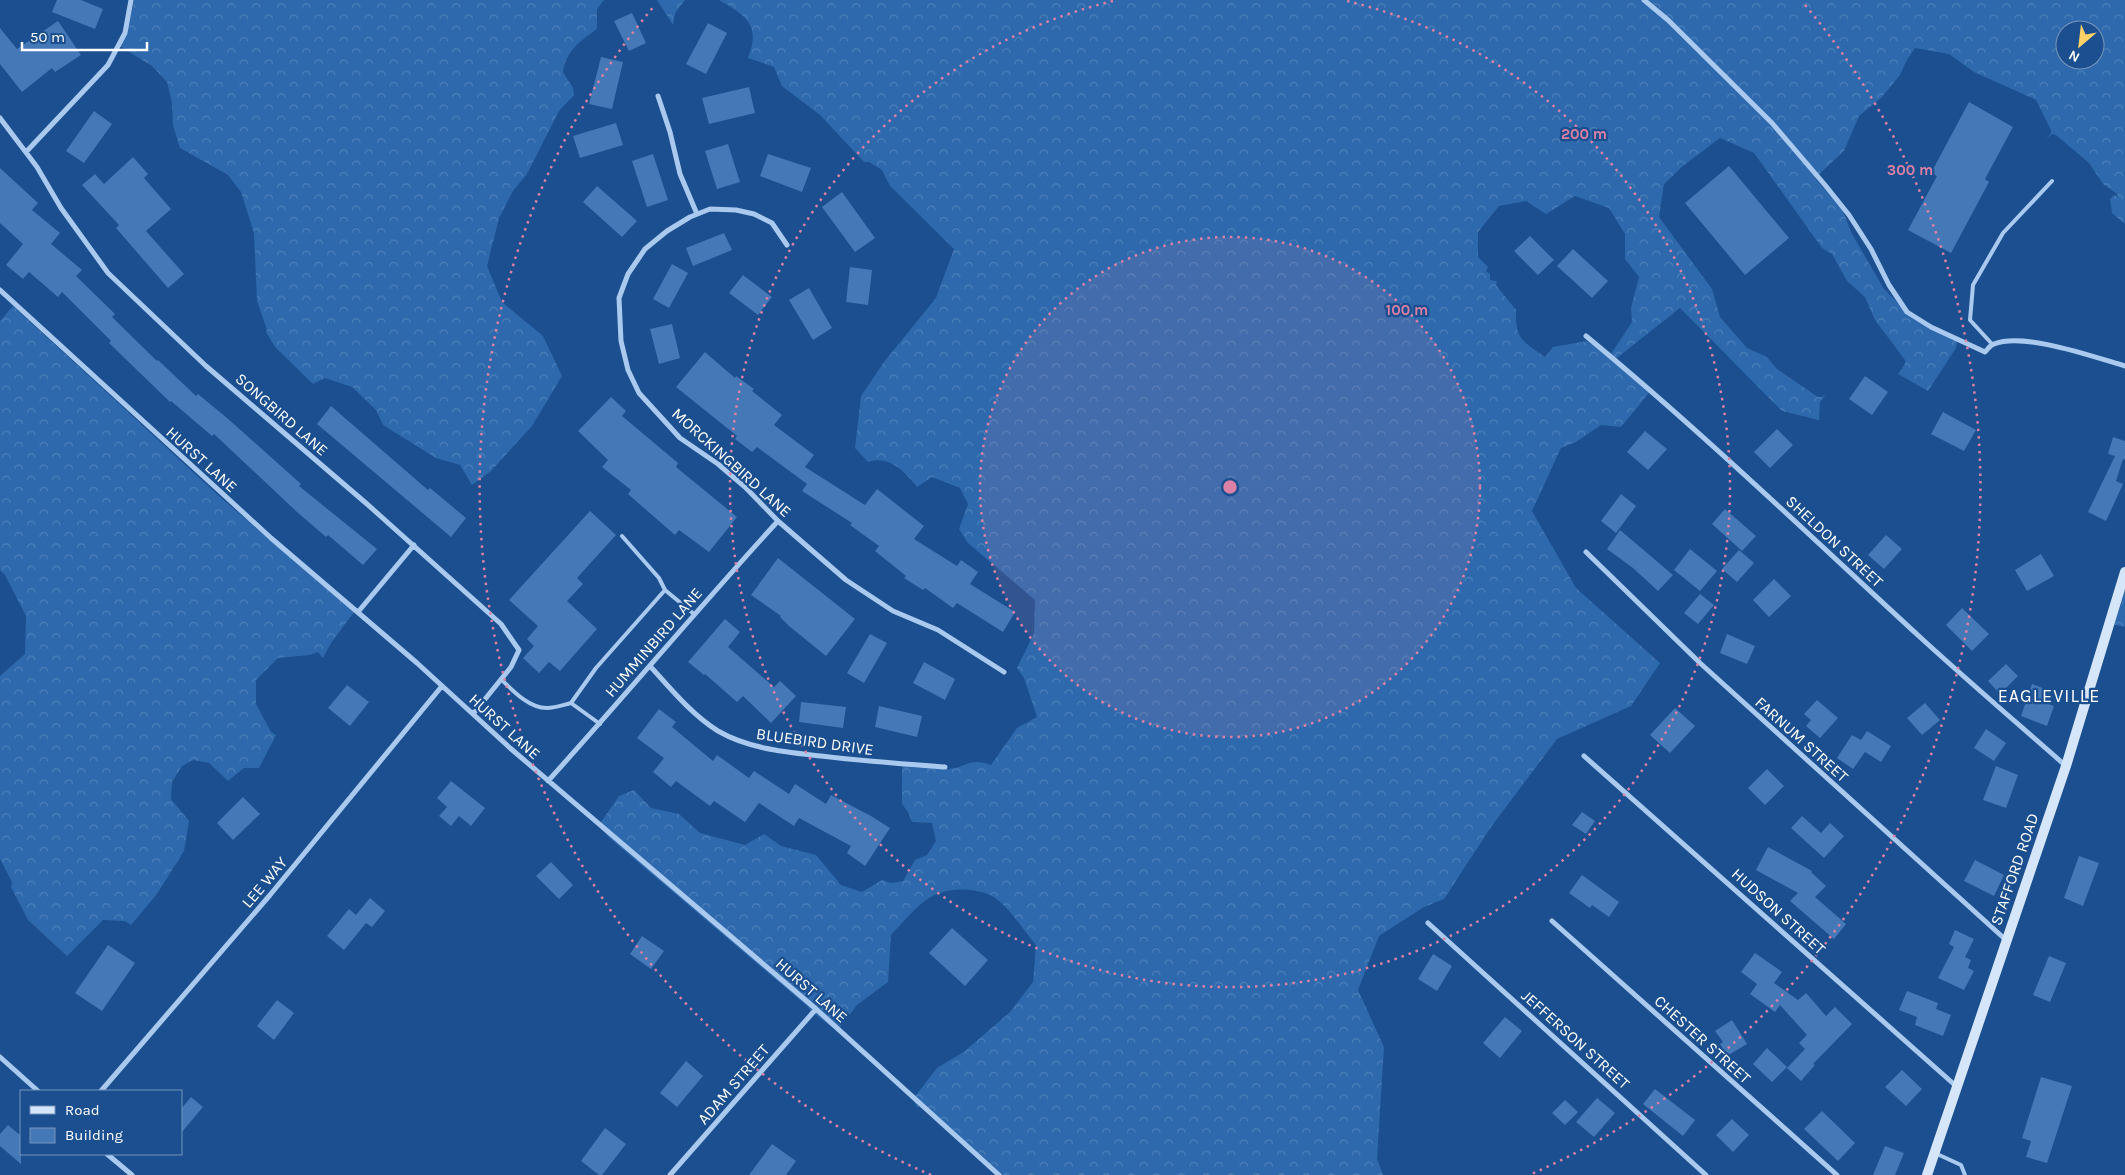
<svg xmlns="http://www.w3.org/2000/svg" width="2125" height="1175" font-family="Karla,sans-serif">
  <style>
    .forest { fill: url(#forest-crowns); fill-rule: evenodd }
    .building { fill: #4478b7 }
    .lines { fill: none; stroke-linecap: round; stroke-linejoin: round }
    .lane { stroke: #a9c9ee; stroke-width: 4 }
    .street { stroke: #a9c9ee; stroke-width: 5 }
    .secondary { stroke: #d6e6fa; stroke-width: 10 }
    .ring { fill: none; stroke: #dd80a5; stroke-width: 2.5; stroke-dasharray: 2.5 5 }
    .labels { text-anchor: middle; stroke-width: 4.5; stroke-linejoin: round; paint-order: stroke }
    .street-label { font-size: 16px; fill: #fff; stroke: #1b4f8f }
    .neighbourhood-label { font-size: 18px; letter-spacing: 1px; fill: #fff; stroke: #1b4f8f }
    .centre { fill: #dd80a5; stroke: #1b4f8f; stroke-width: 2.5 }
    .ring-label { font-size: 15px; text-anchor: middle; font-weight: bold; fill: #dd80a5; stroke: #1b4f8f; stroke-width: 4.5; stroke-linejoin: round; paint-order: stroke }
  </style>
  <defs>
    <pattern id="forest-crowns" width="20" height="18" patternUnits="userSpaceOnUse" patternTransform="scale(1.25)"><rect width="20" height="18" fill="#2e69ad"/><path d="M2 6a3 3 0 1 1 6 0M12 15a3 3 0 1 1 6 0" fill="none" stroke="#4d80b9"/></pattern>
  </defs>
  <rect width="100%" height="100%" fill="#1b4f8f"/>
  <!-- forest -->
  <path class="forest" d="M134 0H604L597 9V29C581 41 566 50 563 72L573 88 574 95 559 111 527 174 513 191 499 218 487 266 502 302 543 336 562 376 532 426 491 471 472 485 460 465 436 458 383 425 376 410 352 387 325 378 313 384 275 347 266 332 267 330 257 301 254 233 241 192 228 175 180 148 173 125 172 103 167 82 152 66 118 45 130 19Z
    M657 0H685L675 13 673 25Z
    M719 0H2125V224L2112 213 2110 199 2114 195 2118 197 2117 194 2103 184 2089 163 2056 135 2052 134 2046 139 2051 133V130L2036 100 1974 72 1949 54 1915 48 1907 60 1900 75 1882 97 1859 116 1844 151 1815 178 1843 211 1852 234 1884 289 1904 309 1957 342 1956 348 1928 391 1898 374 1905 364V360L1875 320 1865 297 1847 281 1832 254 1822 248 1754 153 1720 138 1683 166 1664 184 1659 217 1712 289 1720 317 1747 348 1767 357 1777 369 1818 397H1822L1826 394 1820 402 1819 420 1782 411 1680 308 1613 361 1649 393 1621 427 1601 425 1576 442 1561 448 1532 511 1576 588 1660 663 1631 706 1557 739 1491 827 1444 899 1424 907 1379 936 1358 990 1384 1047 1377 1159 1383 1175H996L921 1107H917L913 1099 937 1068 965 1051 1010 1012 1033 982 1036 945C1024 931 1013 913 999 901 990 893 982 892 971 890 929 886 917 908 891 935L888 982 857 1005 837 1031 812 1012 807 1006 613 841 600 828 599 825 619 796 634 790 651 808 679 814 700 833 745 845 764 834 781 846 816 855 841 885 862 892 882 880 891 883 903 881 915 860 927 855 936 841 932 823 912 822 908 812 902 804V769L904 764C918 766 934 770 949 769 968 767 969 757 991 765L1017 728 1037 717 1024 678 1017 668 1034 633 1035 600 968 543 959 529 968 504 960 488 932 477 917 487C904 471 889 455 868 462L855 448 861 396 884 362 936 298 954 249 890 186 882 170 869 162H864L820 115 782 86 774 67 748 58C761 24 746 16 719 0ZM2065 30H2095V60H2065ZM1575 196 1609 208 1625 234V259L1639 277 1631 308 1632 322 1609 357 1587 341 1553 347 1545 357C1523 341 1515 340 1516 310L1496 285 1497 281 1490 280V274L1486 271 1488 267 1478 257V232L1499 206 1526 201 1546 214Z
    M13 306 220 497 354 612 331 643 323 658 318 652 309 655 278 658 256 680V704L271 732 276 735 259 768H244L228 781 209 763 193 760 182 766 172 782 171 799 189 821 184 851 157 894 131 925 125 921 103 920 67 956 28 920 11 887 12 882 0 859V676L25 654 26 616 5 575 0 570V321Z
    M2124 590 2125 591V627L2111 624Z"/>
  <!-- building -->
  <path class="building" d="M57 0H81L103 9 95 29 52 12Z
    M632 13 646 43 629 51 614 21Z
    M58 21 81 55 55 72 52 68 22 92 0 64V28L17 49Z
    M708 23 727 33 706 74 686 64Z
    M601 57 623 62 612 109 589 104Z
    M749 87 755 113 709 124 702 98Z
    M1969 102 2013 127 1985 179 1989 182 1951 253 1908 230 1937 176 1931 173Z
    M94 111 112 124 84 163 66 151Z
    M616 123 623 145 580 158 573 136Z
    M728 144 740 182 717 189 705 151Z
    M653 154 668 200 647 207 632 161Z
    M768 154 811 168 802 192 760 176Z
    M133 157 148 174 144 178 171 209 146 231 184 274 168 288 116 228 119 225 82 185 95 174 104 184Z
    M1729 166 1789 238 1745 275 1685 203Z
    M0 168 38 203 32 210 60 233 51 244 82 270 76 276 115 314 112 317 157 361 158 360 196 396 198 394 227 418 301 484 299 486 377 549 363 565 328 535 326 537 297 512 214 434 212 436 171 401 170 402 109 343 111 341 62 292 58 297 29 272 23 279 6 265 23 244 0 223Z
    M597 186 637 221 622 237 583 202Z
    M842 192 875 238 855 252 822 207Z
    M724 233 732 250 693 266 686 248Z
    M1530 236 1554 260 1538 275 1514 251Z
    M1573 249 1608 281 1592 298 1557 266Z
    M672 264 688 273 669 308 653 299Z
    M850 267 872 270 868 305 846 302Z
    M743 275 772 297 758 315 729 293Z
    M809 288 832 328 813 340 789 300Z
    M672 324 680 358 659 364 650 329Z
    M705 352 735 378 736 376 754 389 752 391 782 415 774 425 814 455 805 467 865 505 877 489 924 526 914 539 957 566 961 560 978 572 970 584 1015 612 1003 632 957 603 953 608 925 588 923 590 904 578 906 576 875 551 879 546 850 525 852 523 802 491 807 484 757 447 752 452 735 439 737 436 676 387Z
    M1865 376 1888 392 1872 415 1849 399Z
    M611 397 626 411 622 416 678 463 676 467 737 517 709 552 679 530 675 535 628 494 631 490 602 467 608 460 578 431Z
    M331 406 428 490 430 488 466 518 451 537 317 424Z
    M1943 412 1976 430 1964 451 1931 434Z
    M1777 429 1793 445 1770 468 1754 452Z
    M1645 431 1667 449 1648 470 1627 452Z
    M2113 437 2125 441V460L2123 459 2116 481 2123 484 2106 521 2088 512 2115 456 2108 454Z
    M1621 494 1636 506 1616 533 1601 521Z
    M1725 509 1756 536 1742 551 1712 524Z
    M590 511 616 535 577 578 583 584 567 601 597 629 560 671 549 662 539 673 523 658 534 646 527 639 538 626 509 600Z
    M1620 530 1673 575 1658 591 1633 568 1607 549Z
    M1886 535 1902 549 1884 569 1868 555Z
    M1690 549 1717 571 1700 591 1674 570Z
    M1739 550 1754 563 1737 582 1722 569Z
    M2041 554 2054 576 2027 591 2015 570Z
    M778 558 855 619 826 656 789 626 780 617 781 616 751 595Z
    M1774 579 1791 596 1769 617 1753 600Z
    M1700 594 1714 605 1698 624 1684 613Z
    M1962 608 1989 634 1972 651 1946 625Z
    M725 619 740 632 728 647 774 687 780 681 796 696 771 723 743 696 737 702 705 674 704 675 688 662Z
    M870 634 887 643 864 683 847 673Z
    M1727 634 1755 646 1747 664 1720 653Z
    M924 662 955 679 945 700 913 683Z
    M2006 664 2018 676 2000 694 1988 681Z
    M2032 684 2051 691 2046 703 2054 706 2047 726 2021 716Z
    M347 685 369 702 350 726 328 708Z
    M1817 700 1838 718 1820 738 1806 726 1811 720 1804 714Z
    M801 702 846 707 843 728 799 722Z
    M1925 703 1940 720 1922 735 1907 718Z
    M879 706 922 716 917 737 875 727Z
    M1675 708 1695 726 1670 753 1650 735Z
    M659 709 676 722 672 727 713 761 717 755 749 778 754 771 789 794 795 784 826 804 831 795 871 816 890 828 865 866 847 853 851 846 799 818 794 826 759 803 745 822 714 801 710 806 676 781 671 787 653 772 664 758 637 738Z
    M1986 729 2006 743 1994 761 1974 748Z
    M1867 731 1891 746 1881 762 1865 752 1853 769 1837 758 1852 735 1861 740Z
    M1996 766 2018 775 2006 808 1983 800Z
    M1767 769 1784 786 1765 805 1748 788Z
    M451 781 485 808 471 826 459 816 451 826 439 816 447 807 437 798Z
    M243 797 260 814 233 840 217 823Z
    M1582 812 1595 821 1586 834 1572 825Z
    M1802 816 1821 833 1830 823 1844 836 1824 858 1791 828Z
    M1768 847 1812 871 1811 872 1826 886 1815 897 1846 924 1834 939 1790 901 1798 893 1756 870Z
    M2079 856 2099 863 2083 906 2064 898Z
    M1975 860 2004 875 1994 896 1964 881Z
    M551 862 573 885 559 899 536 876Z
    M1582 875 1619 902 1609 917 1592 905 1590 908 1569 893Z
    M370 898 385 911 372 927 366 923 344 950 327 936 349 909 356 915Z
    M952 928 988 960 965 986 929 953Z
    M1955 930 1974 939 1965 957 1971 960 1968 968 1974 971 1964 990 1938 978 1954 947 1949 944Z
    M642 936 664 951 651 969 630 954Z
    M108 945 135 963 102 1011 75 993Z
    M1755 953 1782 972 1774 983 1798 1000 1806 993 1826 1016 1835 1007 1852 1024 1813 1064 1815 1065 1801 1081 1787 1068 1805 1049 1799 1043 1807 1035 1780 1005 1775 1012 1750 994 1757 984 1741 972Z
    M1433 954 1452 966 1437 991 1418 979Z
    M2049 956 2066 963 2050 1002 2033 995Z
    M1907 991 1938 1003 1936 1009 1951 1015 1943 1036 1915 1025 1917 1017 1899 1010Z
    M277 1000 294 1013 274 1040 257 1026Z
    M1505 1017 1522 1031 1500 1058 1483 1043Z
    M1732 1020 1747 1044 1727 1056 1720 1044 1723 1042 1715 1031Z
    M1767 1048 1787 1067 1772 1082 1753 1064Z
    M686 1061 703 1076 677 1107 660 1093Z
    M1902 1070 1922 1089 1906 1106 1885 1087Z
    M2041 1077 2072 1086 2047 1163 2026 1157 2031 1141 2022 1138Z
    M1655 1089 1695 1120 1683 1136 1643 1104Z
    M191 1097 203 1107 181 1133V1109Z
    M1597 1098 1615 1113 1594 1137 1576 1122Z
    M1565 1100 1578 1112 1565 1125 1552 1113Z
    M1822 1111 1855 1143 1838 1161 1804 1129Z
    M1732 1119 1749 1135 1733 1152 1716 1135Z
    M8 1125 21 1136V1164L0 1146V1134Z
    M605 1128 626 1144 602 1175H599L581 1161Z
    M772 1144 796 1161 786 1175H749Z
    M1885 1146 1904 1153 1895 1175H1873Z"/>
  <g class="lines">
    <!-- lane -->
    <path class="lane" d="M1992 344 1970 320 1973 285 2003 233 2052 181
      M622 536 659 578 665 590
      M501 679C513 691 529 708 547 708 555 708 563 705 571 703L600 724
      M571 703 596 668 665 590 694 614
      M1937 1154 1961 1165 1965 1175"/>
    <!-- street -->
    <path class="street" d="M1644 0 1668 20 1772 123 1825 185 1849 215 1871 249 1889 285 1907 312 1931 327 1985 352C1988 349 1990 345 1994 344 2024 332 2094 357 2125 366
      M658 96 670 132 680 174 697 214
      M0 118 37 167 61 208 108 273 206 366 367 504 501 624 519 650 511 667 473 714
      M26 152 108 65 125 33 131 0
      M787 245 772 223 754 214 736 210 710 209 690 217 667 231 645 249 628 274 619 298 621 341 628 370 639 393 680 438 718 464 745 487 778 521 846 580 893 611 938 630 1004 672
      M0 290 271 538 417 663 510 748 816 1009 999 1175
      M1586 336C1702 432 1810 536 1921 638 1968 681 2017 723 2066 766
      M1586 552 1700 663 2006 940
      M358 612 414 545
      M650 666C670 688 692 715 718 731 749 749 786 752 821 756 862 761 904 764 945 767
      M1584 756 1956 1086
      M548 781C626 695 700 606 778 521
      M1552 921 1837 1175
      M1428 923 1706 1175
      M0 1057 38 1091
      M101 1091 270 895 442 686
      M107 1154 132 1175
      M670 1175 816 1009"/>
    <!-- secondary -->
    <path class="secondary" d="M1927 1175 2066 766 2125 572"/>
  </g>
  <!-- distance rings -->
  <circle cx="1230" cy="487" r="250" fill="#dd80a5" fill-opacity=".12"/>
  <g class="ring">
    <circle cx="1230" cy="487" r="250"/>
    <path d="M1347 1A500 500 0 1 1 1113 1"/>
    <path d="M931 1175A750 750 0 0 1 655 5M1805 5A750 750 0 0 1 1529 1175"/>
  </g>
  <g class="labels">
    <!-- street labels -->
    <g class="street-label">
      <text transform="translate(282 414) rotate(41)" y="6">SONGBIRD LANE</text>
      <text transform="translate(202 459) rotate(42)" y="6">HURST LANE</text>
      <text transform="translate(732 462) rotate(42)" y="6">MORCKINGBIRD LANE</text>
      <text transform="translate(1835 541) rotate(43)" y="6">SHELDON STREET</text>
      <text transform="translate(653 642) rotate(-49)" y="6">HUMMINBIRD LANE</text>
      <text transform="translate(505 726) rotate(42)" y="6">HURST LANE</text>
      <text transform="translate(1802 739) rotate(42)" y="6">FARNUM STREET</text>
      <text transform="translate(815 741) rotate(8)" y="6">BLUEBIRD DRIVE</text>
      <text transform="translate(2014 869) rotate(-71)" y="6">STAFFORD ROAD</text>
      <text transform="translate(264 882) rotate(-50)" y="6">LEE WAY</text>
      <text transform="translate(1779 911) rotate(42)" y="6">HUDSON STREET</text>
      <text transform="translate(812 990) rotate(41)" y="6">HURST LANE</text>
      <text transform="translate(1576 1039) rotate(42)" y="6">JEFFERSON STREET</text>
      <text transform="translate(1703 1039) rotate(42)" y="6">CHESTER STREET</text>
      <text transform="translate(733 1084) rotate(-49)" y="6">ADAM STREET</text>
    </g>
    <!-- neighbourhood labels -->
    <g class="neighbourhood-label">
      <text x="2049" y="702">EAGLEVILLE</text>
    </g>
  </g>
  <circle cx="1230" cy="487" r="8" class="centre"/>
  <g class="ring-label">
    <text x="1584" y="139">200 m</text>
    <text x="1910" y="175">300 m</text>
    <text x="1407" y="315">100 m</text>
  </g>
  <!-- legend -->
  <rect x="20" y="1090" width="162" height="65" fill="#1b4f8f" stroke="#7695bc"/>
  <rect x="30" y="1106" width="25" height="8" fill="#d6e6fa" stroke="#7695bc"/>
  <text x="65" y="1115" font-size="15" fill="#ffffff">Road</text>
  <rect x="30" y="1128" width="25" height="15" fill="#4478b7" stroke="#7695bc"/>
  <text x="65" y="1140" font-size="15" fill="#ffffff">Building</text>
  <!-- north arrow -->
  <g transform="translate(2080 45) rotate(208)"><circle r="24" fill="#1b4f8f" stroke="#7695bc"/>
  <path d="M0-4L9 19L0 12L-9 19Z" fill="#ffd166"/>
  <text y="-8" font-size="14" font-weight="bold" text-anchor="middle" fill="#ffffff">N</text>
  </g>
  <!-- scale -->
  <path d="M22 42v8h125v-8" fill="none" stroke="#ffffff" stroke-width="2.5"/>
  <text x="30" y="42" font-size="15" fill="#ffffff" stroke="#1b4f8f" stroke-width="4" paint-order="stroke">50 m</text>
</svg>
